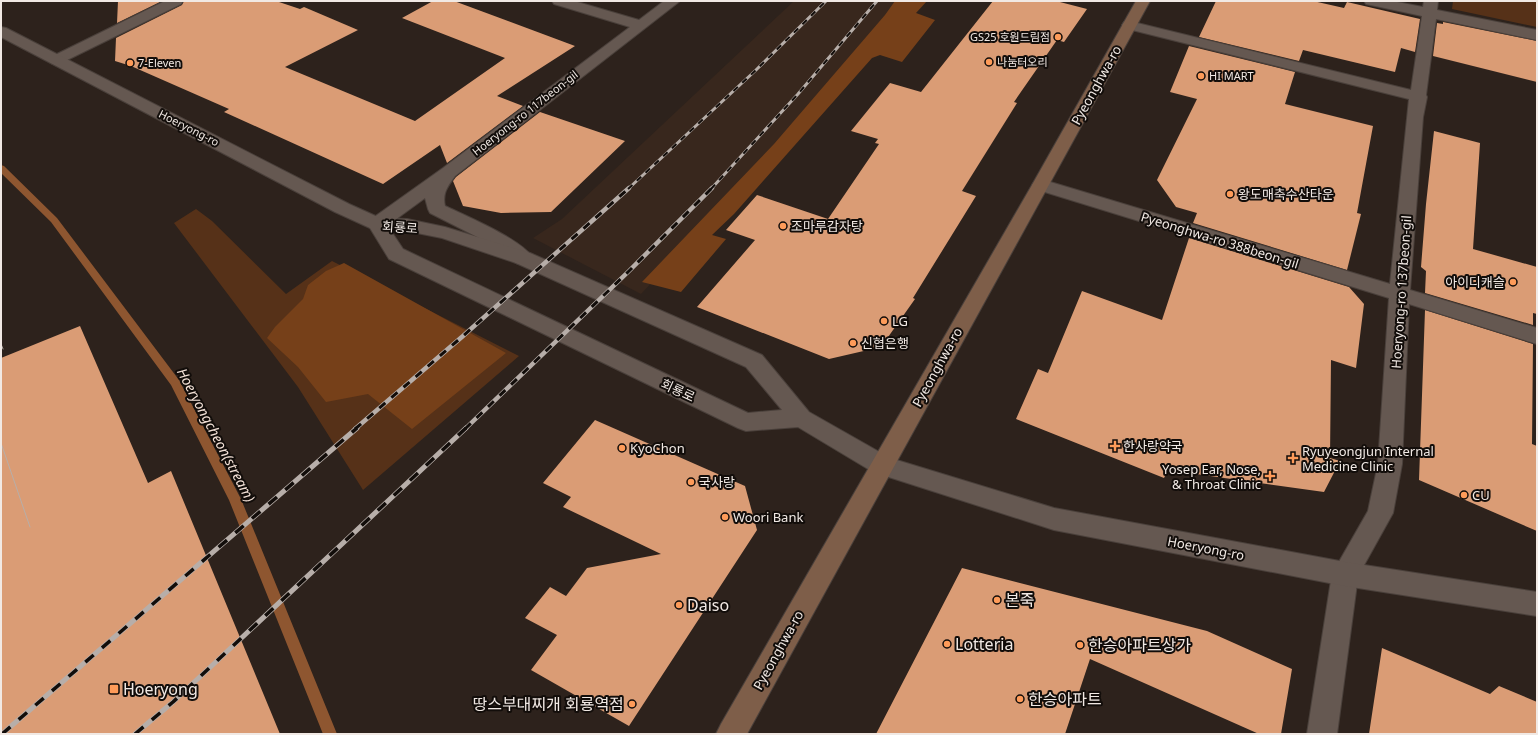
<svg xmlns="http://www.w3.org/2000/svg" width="1538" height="735" font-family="'Noto Sans','Noto Sans KR',sans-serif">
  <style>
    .built { fill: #38271d }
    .green { fill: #563118 }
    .forest { fill: #764019 }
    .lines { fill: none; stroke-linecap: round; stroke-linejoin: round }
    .stream { fill: #8e5630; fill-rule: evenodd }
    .building { fill: #da9c75 }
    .minor-casing { stroke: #4a403b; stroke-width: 2 }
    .tertiary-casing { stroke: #4a403b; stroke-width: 2 }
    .secondary-casing { stroke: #4a403b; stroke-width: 2 }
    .minor { fill: #655851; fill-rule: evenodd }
    .tertiary { fill: #655851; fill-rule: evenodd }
    .secondary { fill: #7e5e49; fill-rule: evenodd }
    .tram { stroke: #b7aea9; stroke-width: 1 }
    .rail-far2-casing { stroke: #b7aea9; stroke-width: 3 }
    .rail-far1-casing { stroke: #b7aea9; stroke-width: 4.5 }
    .rail-casing { stroke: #b7aea9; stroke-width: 5 }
    .rail-far2 { stroke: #120d0a; stroke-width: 2; stroke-dasharray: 6; stroke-linecap: butt }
    .rail-far1 { stroke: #120d0a; stroke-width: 3; stroke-dasharray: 8; stroke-linecap: butt }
    .rail { stroke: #120d0a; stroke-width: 3.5; stroke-dasharray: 11; stroke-linecap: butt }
    .poi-dot { fill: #fe9b59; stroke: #120d0a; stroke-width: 1.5 }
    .labels { text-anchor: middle; stroke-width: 4; stroke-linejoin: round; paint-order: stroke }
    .far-poi-label { font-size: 11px; fill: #f1e9e4; stroke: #120d0a; text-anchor: start }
    .far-street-label { font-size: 11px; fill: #f1e9e4; stroke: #120d0a }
    .street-label { font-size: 13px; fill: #f1e9e4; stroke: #120d0a }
    .poi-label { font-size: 13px; fill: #f1e9e4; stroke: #120d0a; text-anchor: start }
    .water-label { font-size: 14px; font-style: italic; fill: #f2e0d6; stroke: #120d0a }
    .near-poi-label { font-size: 16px; fill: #f1e9e4; stroke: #120d0a; text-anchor: start }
  </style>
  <rect width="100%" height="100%" fill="#2d221c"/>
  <!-- built -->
  <path class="built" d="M794 1H918L641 294 533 238 562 219Z"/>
  <!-- green -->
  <path class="green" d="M1453 1H1537V27L1452 9Z
    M196 209 212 221 286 294 332 261 519 356 363 490 298 387 174 223Z"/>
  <!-- forest -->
  <path class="forest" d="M895 1H927L916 13 935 20 902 62 880 55 872 58 734 214 712 235 726 239 681 292 642 282 774 144 885 15Z
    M344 263 506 353 412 429 368 394 326 402 298 367 267 338 275 327 303 299 308 285 326 271Z"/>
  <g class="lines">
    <!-- stream -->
    <path class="stream" d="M1 165 4 166 57 218 179 380 241 499 337 734H323L229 500 171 385 51 222 1 173Z"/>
  </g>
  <!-- building -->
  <path class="building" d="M118 1H162L117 23Z
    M184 1H276L300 9 304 7 358 30 285 67 415 121 505 58 402 18 433 1H454L575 46 497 96 523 106 447 163 440 145 383 184 224 112 229 109 131 66 115 61 116 38 182 5Z
    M993 1H1056L1087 9 1064 42 1057 40 1014 102 1017 103 962 191 976 196 913 298 915 299 881 347 829 359 697 307 755 240 726 230 757 195 828 219 879 144 875 143 878 139 851 131 890 83 921 92Z
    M1216 1H1313L1344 8 1347 2 1420 19 1415 52 1401 48 1395 72 1303 50 1299 61 1199 37Z
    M1443 22 1537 41V82L1433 56 1437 23 1443 24Z
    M1189 46 1295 72 1285 104 1373 126 1357 213 1361 214 1347 270 1193 223 1197 213 1176 207 1157 180 1197 99 1170 92Z
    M540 112 625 141 551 212 501 213 463 206 453 181 456 177Z
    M1434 131 1480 143 1473 249 1537 267V314L1533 313V325L1425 293 1426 271 1421 267 1426 204Z
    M1189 238 1349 287 1364 304 1356 368 1331 360 1330 458 1340 461 1324 492 1168 470 1164 478 1016 419 1038 369 1048 373 1082 291 1162 320Z
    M1425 310 1533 344 1532 444 1537 446V531L1419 480Z
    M80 326 148 483 171 471 280 734H1V358Z
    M595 420 745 486 757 530 629 726 531 670 557 635 525 618 550 587 566 596 587 568 661 554 563 507 571 497 543 483Z
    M962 568 1207 631 1292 669 1281 734H1259L1090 659 1065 734H876Z
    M1382 648 1490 694 1499 686 1537 702V734H1369Z"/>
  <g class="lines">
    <!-- minor casing -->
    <g class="minor-casing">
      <path id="minor" d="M165 1H183L181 4 61 63 56 65 51 63 48 60 51 57Z
        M552 1H574L639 20 664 1H680L455 176C448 186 442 193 445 206 466 216 521 239 533 258L530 263 523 265 516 263 491 244 430 213 428 209 425 198 384 228 377 230 370 228 368 224 370 220 443 168 630 27 554 4Z
        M1364 1H1392L1423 7 1424 1H1438L1437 10 1537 30V40L1436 19 1426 95 1427 97 1423 117 1410 290 1537 328V344L1409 304 1402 464 1393 513 1358 576 1337 734H1307L1332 574 1368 511 1378 464 1389 298 1035 189 1032 185 1035 181 1041 179 1047 181 1390 284 1409 99 1124 28 1122 25 1124 22 1129 21 1411 90 1422 16 1366 4Z"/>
    </g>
    <!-- tertiary casing -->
    <g class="tertiary-casing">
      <path id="tertiary" d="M1 27 6 28 349 204 380 218 407 219 445 227 530 253 762 355 809 412 890 458 1054 508 1345 562 1537 592V616L1345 586 1054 530 873 472 798 427 746 431 738 428 389 259 370 228 335 212 1 37ZM391 231H407L442 238 516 263 746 367 782 410 748 413 403 249Z"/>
    </g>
    <!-- secondary casing -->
    <g class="secondary-casing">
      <path id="secondary" d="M1136 1H1150L747 734H716L721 724 1032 185Z"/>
    </g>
    <!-- minor -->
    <use href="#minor" class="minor"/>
    <!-- tertiary -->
    <use href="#tertiary" class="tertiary"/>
    <!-- secondary -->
    <use href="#secondary" class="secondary"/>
    <!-- tram -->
    <path class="tram" d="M1 344 3 349
      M1 443 30 527"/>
    <!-- rail-far2 casing -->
    <g class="rail-far2-casing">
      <path id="rail-far2" d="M628 189 756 70 826 1
        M711 189 798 94 877 1"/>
    </g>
    <!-- rail-far1 casing -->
    <g class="rail-far1-casing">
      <path id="rail-far1" d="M355 429 463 336 629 188
        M465 429 629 271 712 188"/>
    </g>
    <!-- rail casing -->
    <g class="rail-casing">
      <path id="rail" d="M2 734 357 428
        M135 734 173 702 466 428"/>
    </g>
    <!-- rail-far2 -->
    <use href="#rail-far2" class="rail-far2"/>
    <!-- rail-far1 -->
    <use href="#rail-far1" class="rail-far1"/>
    <!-- rail -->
    <use href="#rail" class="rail"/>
  </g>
  <!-- markers -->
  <g class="poi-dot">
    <circle cx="1058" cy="37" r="4"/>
    <circle cx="989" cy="62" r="4"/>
    <circle cx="130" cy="63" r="4"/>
    <circle cx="1201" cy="76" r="4"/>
    <circle cx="1230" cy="194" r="4"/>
    <circle cx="783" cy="226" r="4"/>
    <circle cx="1513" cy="282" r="4"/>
    <circle cx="884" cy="321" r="4"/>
    <circle cx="853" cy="343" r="4"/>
    <path d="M1113 440h4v4h4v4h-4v4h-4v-4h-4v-4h4z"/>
    <circle cx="622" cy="448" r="4"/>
    <path d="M1291 452h4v4h4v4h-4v4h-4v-4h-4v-4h4z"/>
    <path d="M1268 470h4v4h4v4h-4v4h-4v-4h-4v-4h4z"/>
    <circle cx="691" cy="482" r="4"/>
    <circle cx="1464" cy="495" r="4"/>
    <circle cx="725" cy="517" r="4"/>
    <circle cx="997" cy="600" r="4"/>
    <circle cx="679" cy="605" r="4"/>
    <circle cx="947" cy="644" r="4"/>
    <circle cx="1080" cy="645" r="4"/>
    <rect x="109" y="684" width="10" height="10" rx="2"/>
    <circle cx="1020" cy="699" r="4"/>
    <circle cx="632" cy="704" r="4"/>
  </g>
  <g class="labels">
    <!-- far-poi labels -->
    <g class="far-poi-label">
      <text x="1050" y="41" text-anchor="end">GS25 호원드림점</text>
      <text x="997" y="66">나눔터오리</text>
      <text x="138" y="67">7-Eleven</text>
      <text x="1209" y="80">HI MART</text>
    </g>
    <!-- far-street labels -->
    <g class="far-street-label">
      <text transform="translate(525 113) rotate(-38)" y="4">Hoeryong-ro 117beon-gil</text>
      <text transform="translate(189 128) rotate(27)" y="4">Hoeryong-ro</text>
    </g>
    <!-- street labels -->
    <g class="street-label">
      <text transform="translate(1096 85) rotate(-61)" y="5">Pyeonghwa-ro</text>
      <text transform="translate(400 227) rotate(4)" y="5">회룡로</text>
      <text transform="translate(1220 240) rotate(17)" y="5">Pyeonghwa-ro 388beon-gil</text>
      <text transform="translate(1401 292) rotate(-86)" y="5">Hoeryong-ro 137beon-gil</text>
      <text transform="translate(937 367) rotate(-61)" y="5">Pyeonghwa-ro</text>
      <text transform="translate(678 390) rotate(25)" y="5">회룡로</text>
      <text transform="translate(1206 548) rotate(11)" y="5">Hoeryong-ro</text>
      <text transform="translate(778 650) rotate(-61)" y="5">Pyeonghwa-ro</text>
    </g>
    <!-- poi labels -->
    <g class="poi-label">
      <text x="1238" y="199">왕도매축수산타운</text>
      <text x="791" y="231">조마루감자탕</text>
      <text x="1505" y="287" text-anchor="end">아이디캐슬</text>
      <text x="892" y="326">LG</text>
      <text x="861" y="348">신협은행</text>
      <text x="1123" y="451">한사랑약국</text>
      <text x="630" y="453">KyoChon</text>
      <text x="1302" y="456">Ryuyeongjun Internal<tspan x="1302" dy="15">Medicine Clinic</tspan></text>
      <text x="1261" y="474" text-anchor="end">Yosep Ear, Nose,<tspan x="1261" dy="15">&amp; Throat Clinic</tspan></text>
      <text x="699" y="487">국사랑</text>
      <text x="1472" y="500">CU</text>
      <text x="733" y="522">Woori Bank</text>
    </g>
    <!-- water labels -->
    <g class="water-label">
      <text transform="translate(216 435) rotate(62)" y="5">Hoeryongcheon(stream)</text>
    </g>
    <!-- near-poi labels -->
    <g class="near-poi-label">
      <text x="1005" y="606">본죽</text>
      <text x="687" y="611">Daiso</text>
      <text x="955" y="650">Lotteria</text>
      <text x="1088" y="651">한승아파트상가</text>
      <text x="123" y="695">Hoeryong</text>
      <text x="1028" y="705">한승아파트</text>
      <text x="624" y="710" text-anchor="end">땅스부대찌개 회룡역점</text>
    </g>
  </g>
  <!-- border -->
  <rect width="1538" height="735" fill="none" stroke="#f1e9e4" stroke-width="4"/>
</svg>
